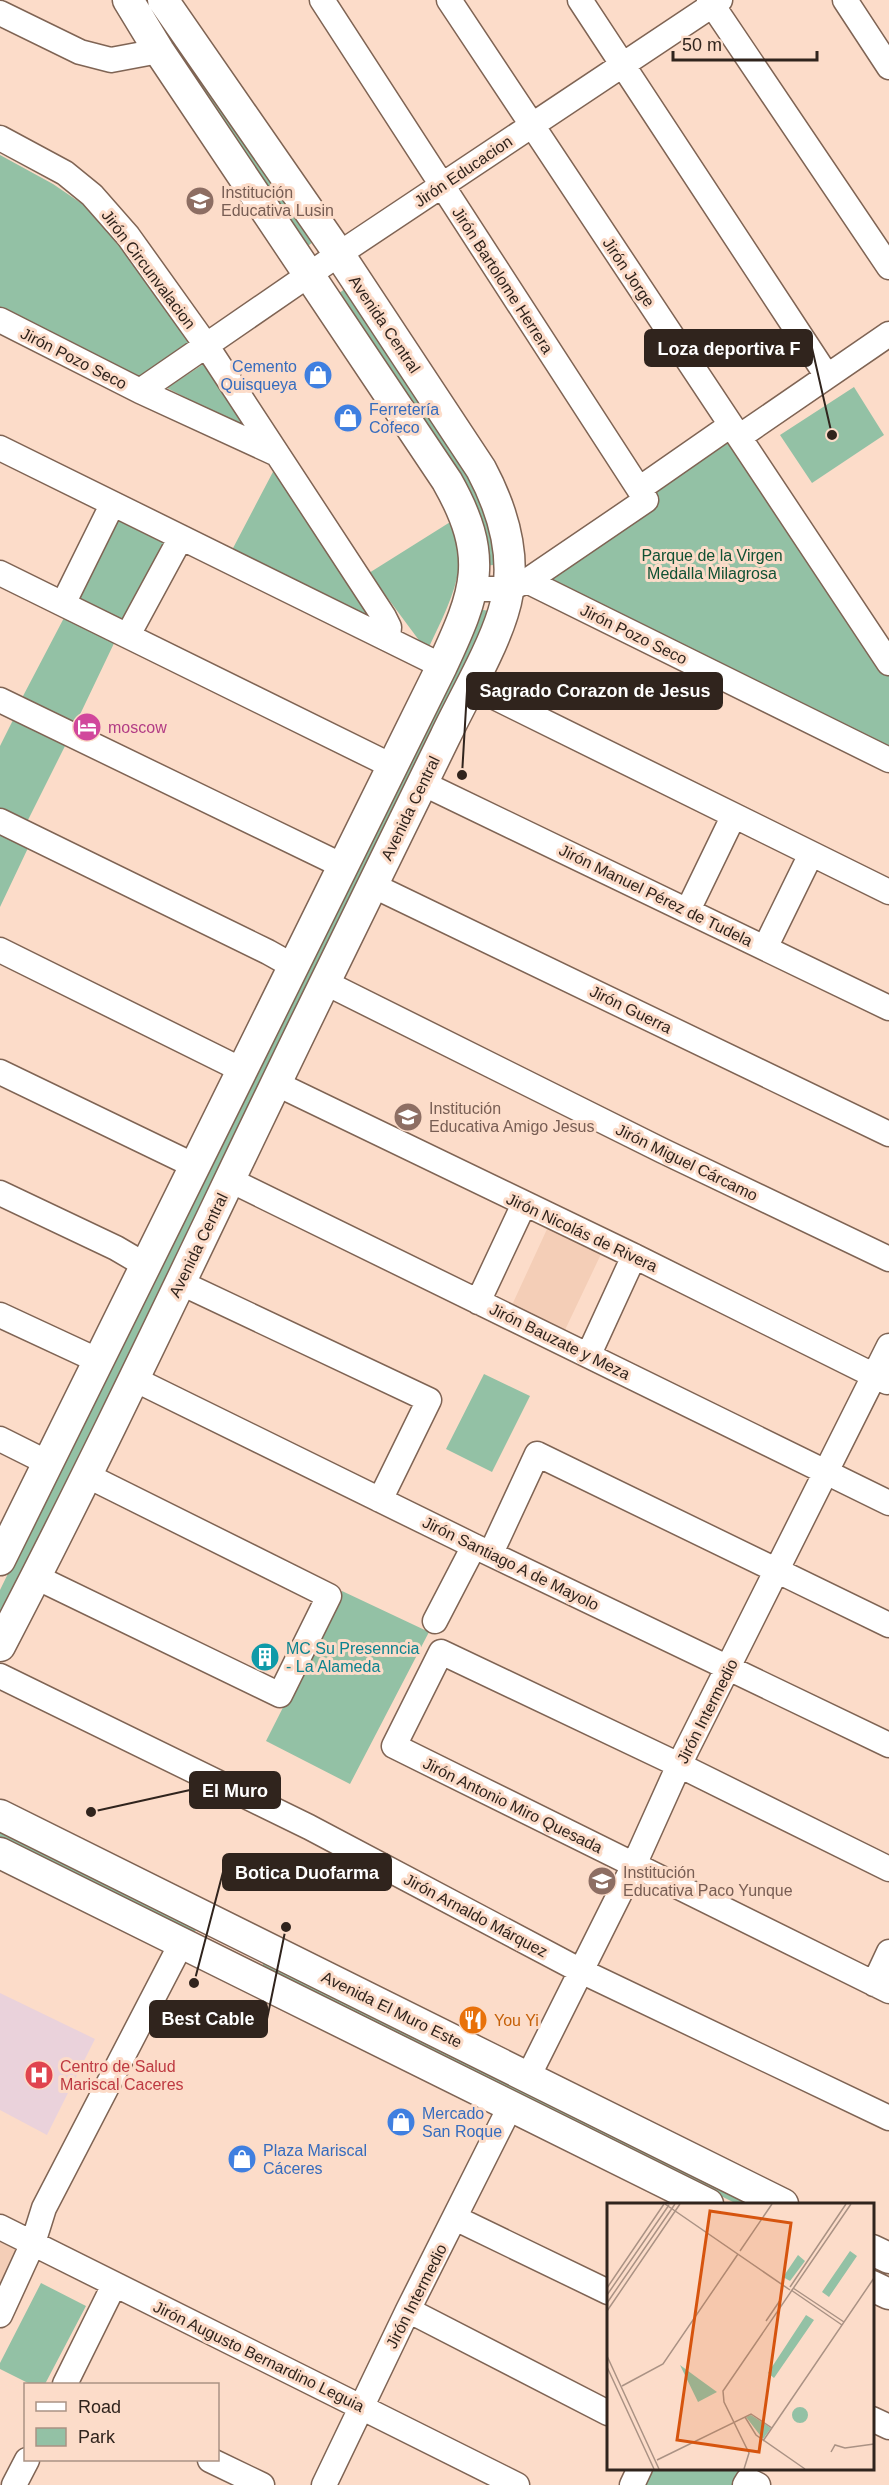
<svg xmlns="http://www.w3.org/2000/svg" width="889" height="2485" font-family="Arial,sans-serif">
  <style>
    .built { fill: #f4ceb7 }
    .medical { fill: #ead2db }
    .green { fill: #93c1a5 }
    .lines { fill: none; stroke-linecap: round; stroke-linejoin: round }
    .minor-casing { stroke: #7f6454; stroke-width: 27 }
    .major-casing { stroke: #7f6454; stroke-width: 33 }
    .minor { stroke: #fff; stroke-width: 24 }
    .major { stroke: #fff; stroke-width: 30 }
    .labels { text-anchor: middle; stroke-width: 6; stroke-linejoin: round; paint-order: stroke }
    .street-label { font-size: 16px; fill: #30241d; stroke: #fcdcc9 }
    .education-label { font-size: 16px; fill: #785e54; stroke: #fcdcc9; text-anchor: start }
    .shop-label { font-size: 16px; fill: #366cbe; stroke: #fcdcc9; text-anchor: start }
    .park-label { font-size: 16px; fill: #105133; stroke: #fcdcc9 }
    .hotel-label { font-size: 16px; fill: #b23c85; stroke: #fcdcc9; text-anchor: start }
    .culture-label { font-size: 16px; fill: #0d838f; stroke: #fcdcc9; text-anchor: start }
    .food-label { font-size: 16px; fill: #c56008; stroke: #fcdcc9; text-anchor: start }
    .health-label { font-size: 16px; fill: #be3a42; stroke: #fcdcc9; text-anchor: start }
    .inset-road { fill: none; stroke: #aa9284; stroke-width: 1.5 }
    .view { fill: #d6540e; fill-opacity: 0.15; stroke: #d6540e; stroke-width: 3 }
    .inset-edge { fill: none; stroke: #30241d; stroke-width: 3 }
    .leader { fill: none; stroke: #30241d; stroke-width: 2 }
    .callout-dot { fill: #30241d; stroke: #fcdcc9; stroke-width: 2 }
    .callout { fill: #30241d; stroke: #30241d; stroke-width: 2 }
    .callout-label { font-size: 18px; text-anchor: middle; font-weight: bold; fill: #fff }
  </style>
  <rect width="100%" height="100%" fill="#fcdcc9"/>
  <!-- built -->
  <path class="built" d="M548 1227 602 1252 565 1330 512 1305Z
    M0 2241 18 2250 0 2288Z"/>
  <!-- medical -->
  <path class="medical" d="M0 1993 95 2039 47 2135 0 2110Z"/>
  <!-- green -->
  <path class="green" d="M139 0H158L318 238 304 249Z
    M0 155 53 184 97 214 194 347 140 382 0 313Z
    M350 285 482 481 504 564 482 566 334 297Z
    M205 363 248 430 167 388Z
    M854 387 884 435 812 483 780 435Z
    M731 434 889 672V756L542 578 645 491Z
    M275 468 373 609 369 620 231 552Z
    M111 514 167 542 126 626 69 600Z
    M455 519C457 535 461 551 459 567 455 595 441 621 429 647H424L369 573Z
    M478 609 489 611 490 620 0 1623V1590L462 646Z
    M66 614 117 637 75 725 22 698Z
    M14 718 66 744 24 828 0 816V746Z
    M0 834 28 848 0 907Z
    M484 1374 530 1396 492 1472 446 1449Z
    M342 1591 429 1632 350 1784 266 1741Z
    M0 1824 200 1922 192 1937 0 1841Z
    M267 1957 765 2204H737L261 1968Z
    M41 2283 86 2306 45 2384H30L0 2369V2363Z
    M643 2469H750L742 2485H634Z"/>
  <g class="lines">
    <!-- minor casing -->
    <g class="minor-casing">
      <path id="minor" d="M322 0 646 500 527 581
        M449 0 889 663
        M580 0 827 376
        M709 0 889 267
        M845 0 889 67
        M0 13 80 52 111 60 159 51
        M0 138 65 173 92 195 128 236 206 345 384 617 389 627 388 638
        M0 320 140 391 339 254 720 0
        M140 391 277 454
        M739 437 889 334
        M0 448 442 666
        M639 489 731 425
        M0 573 392 766
        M472 589H508L527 581 889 760
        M63 604 112 505
        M128 635 180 539
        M470 685 889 892
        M0 700 343 866
        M422 783 889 1008
        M0 821 268 952 293 966
        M372 885 889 1134
        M688 910 733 817
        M765 948 811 854
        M0 950 242 1070
        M324 982 663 1151 889 1259
        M0 1072 195 1166
        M275 1083 634 1256 887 1382
        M230 1180 889 1503
        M0 1193 116 1248 145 1265
        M179 1282 429 1400 380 1500
        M478 1302 524 1204
        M0 1315 99 1361
        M589 1354 634 1256
        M134 1379 474 1546 889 1745
        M0 1439 48 1463
        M491 1553 537 1454 889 1625
        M36 1577 280 1695 329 1596 86 1475
        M435 1621 474 1546
        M0 1676 309 1827 581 1971 889 2118
        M889 1869 679 1765 441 1652 394 1746 889 1991
        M874 1984 889 1952
        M528 2077 634 1865 679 1765 889 1346
        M455 2218 608 2292
        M0 2227 517 2485
        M408 2310 608 2413
        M0 2315 33 2243 44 2208 181 1944
        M65 2384 114 2285
        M872 2419 889 2427
        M210 2460 262 2485
        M14 2485 27 2460
        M324 2485 408 2310 510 2107
        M632 2485 640 2468
        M745 2485 748 2480 758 2485"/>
    </g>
    <!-- major casing -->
    <g class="major-casing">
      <path id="major" d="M0 1560 442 666C477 591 490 557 447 481L159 51 128 0
        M0 1646C117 1422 222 1192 333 966 370 889 408 813 445 737 463 699 491 652 503 613 519 563 505 514 481 469L339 254 163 0
        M0 1815 783 2204
        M0 1853 708 2204
        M872 2250 889 2258
        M872 2286 889 2294"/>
    </g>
    <!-- minor -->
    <use href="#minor" class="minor"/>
    <!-- major -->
    <use href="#major" class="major"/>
  </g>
  <!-- icons -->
  <defs>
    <g id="school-disc" transform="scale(1.5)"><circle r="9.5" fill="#8d6e63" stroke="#fcdcc9"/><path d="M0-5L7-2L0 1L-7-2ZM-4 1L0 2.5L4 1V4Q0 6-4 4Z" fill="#fff"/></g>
    <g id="shop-disc" transform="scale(1.5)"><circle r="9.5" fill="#3f7fe0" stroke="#fcdcc9"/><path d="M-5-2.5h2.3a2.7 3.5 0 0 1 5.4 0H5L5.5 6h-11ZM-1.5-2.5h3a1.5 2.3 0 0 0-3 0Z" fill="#fff"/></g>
    <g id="hotel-disc" transform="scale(1.5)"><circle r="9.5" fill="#d1479c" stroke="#fcdcc9"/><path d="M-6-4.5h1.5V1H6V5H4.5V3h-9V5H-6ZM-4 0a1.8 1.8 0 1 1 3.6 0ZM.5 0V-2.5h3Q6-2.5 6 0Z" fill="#fff"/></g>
    <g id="building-disc" transform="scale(1.5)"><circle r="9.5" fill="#0f9aa8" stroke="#fcdcc9"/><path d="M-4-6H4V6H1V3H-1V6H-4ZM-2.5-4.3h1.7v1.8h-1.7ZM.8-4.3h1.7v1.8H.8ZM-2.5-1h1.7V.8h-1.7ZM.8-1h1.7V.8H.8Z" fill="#fff"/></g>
    <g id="restaurant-disc" transform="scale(1.5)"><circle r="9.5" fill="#e8710a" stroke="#fcdcc9"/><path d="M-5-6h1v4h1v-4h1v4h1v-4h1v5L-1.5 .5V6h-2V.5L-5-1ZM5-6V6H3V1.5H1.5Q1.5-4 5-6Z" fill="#fff"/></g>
    <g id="hospital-disc" transform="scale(1.5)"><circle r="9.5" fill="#e0444e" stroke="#fcdcc9"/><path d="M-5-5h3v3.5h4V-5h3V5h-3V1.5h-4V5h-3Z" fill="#fff"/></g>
  </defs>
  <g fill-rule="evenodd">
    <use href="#school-disc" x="200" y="201"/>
    <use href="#shop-disc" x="318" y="375"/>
    <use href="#shop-disc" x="348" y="418"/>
    <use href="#hotel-disc" x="87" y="727"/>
    <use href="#school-disc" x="408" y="1117"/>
    <use href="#building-disc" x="265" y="1657"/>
    <use href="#school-disc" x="602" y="1881"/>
    <use href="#restaurant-disc" x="473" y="2020"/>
    <use href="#hospital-disc" x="39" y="2075"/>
    <use href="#shop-disc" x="401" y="2122"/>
    <use href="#shop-disc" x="242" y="2159"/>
  </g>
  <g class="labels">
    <!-- street labels -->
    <g class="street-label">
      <text transform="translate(463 171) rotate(-34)" y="6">Jirón Educacion</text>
      <text transform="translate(149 269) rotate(53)" y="6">Jirón Circunvalacion</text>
      <text transform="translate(629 272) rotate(56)" y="6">Jirón Jorge</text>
      <text transform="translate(503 280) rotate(57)" y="6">Jirón Bartolome Herrera</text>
      <text transform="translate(385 324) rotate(56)" y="6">Avenida Central</text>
      <text transform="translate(74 358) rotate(27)" y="6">Jirón Pozo Seco</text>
      <text transform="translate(634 634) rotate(26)" y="6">Jirón Pozo Seco</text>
      <text transform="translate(410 808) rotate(-64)" y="6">Avenida Central</text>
      <text transform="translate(656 895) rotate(26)" y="6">Jirón Manuel Pérez de Tudela</text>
      <text transform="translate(631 1009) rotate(26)" y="6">Jirón Guerra</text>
      <text transform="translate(687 1162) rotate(26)" y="6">Jirón Miguel Cárcamo</text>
      <text transform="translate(582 1232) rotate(25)" y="6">Jirón Nicolás de Rivera</text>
      <text transform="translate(198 1245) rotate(-64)" y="6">Avenida Central</text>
      <text transform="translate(560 1341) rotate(26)" y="6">Jirón Bauzate y Meza</text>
      <text transform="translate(511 1563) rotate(26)" y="6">Jirón Santiago A de Mayolo</text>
      <text transform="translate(707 1711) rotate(-63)" y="6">Jirón Intermedio</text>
      <text transform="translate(513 1805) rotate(26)" y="6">Jirón Antonio Miro Quesada</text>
      <text transform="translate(476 1915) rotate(28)" y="6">Jirón Arnaldo Márquez</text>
      <text transform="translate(392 2009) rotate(26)" y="6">Avenida El Muro Este</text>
      <text transform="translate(416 2296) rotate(-63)" y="6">Jirón Intermedio</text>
      <text transform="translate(259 2356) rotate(26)" y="6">Jirón Augusto Bernardino Leguia</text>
    </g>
    <!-- education labels -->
    <g class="education-label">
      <text x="221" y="198">Institución<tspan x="221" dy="18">Educativa Lusin</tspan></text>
      <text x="429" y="1114">Institución<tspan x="429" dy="18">Educativa Amigo Jesus</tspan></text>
      <text x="623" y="1878">Institución<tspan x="623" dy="18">Educativa Paco Yunque</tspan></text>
    </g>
    <!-- shop labels -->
    <g class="shop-label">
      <text x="297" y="372" text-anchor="end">Cemento<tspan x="297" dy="18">Quisqueya</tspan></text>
      <text x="369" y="415">Ferretería<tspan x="369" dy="18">Cofeco</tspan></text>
      <text x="422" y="2119">Mercado<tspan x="422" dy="18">San Roque</tspan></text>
      <text x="263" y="2156">Plaza Mariscal<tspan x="263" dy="18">Cáceres</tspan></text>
    </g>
    <!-- park labels -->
    <g class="park-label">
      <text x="712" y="561">Parque de la Virgen<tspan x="712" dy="18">Medalla Milagrosa</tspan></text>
    </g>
    <!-- hotel labels -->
    <g class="hotel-label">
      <text x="108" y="733">moscow</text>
    </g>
    <!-- culture labels -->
    <g class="culture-label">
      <text x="286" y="1654">MC Su Presenncia<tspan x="286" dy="18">- La Alameda</tspan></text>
    </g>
    <!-- food labels -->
    <g class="food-label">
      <text x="494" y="2026">You Yi</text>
    </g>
    <!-- health labels -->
    <g class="health-label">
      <text x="60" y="2072">Centro de Salud<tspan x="60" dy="18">Mariscal Caceres</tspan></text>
    </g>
  </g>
  <!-- overview -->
  <g transform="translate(607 2203)">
    <rect width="267" height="267" fill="#fcdcc9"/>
    <path d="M243 48 250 53 222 94 215 89ZM191 52 198 58 183 78 176 74ZM199 112 207 117 167 175 161 170ZM73 162 92 176 110 189 91 199ZM185 212a8 8 0 1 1 16 0a8 8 0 1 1-16 0ZM144 212 164 225 156 236 139 214Z" fill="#93c1a5"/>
    <path class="inset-road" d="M58 1 183 87M133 48 165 1M183 84 239 1M0 85 57 1M186 85 237 119M184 87 235 122M0 92 62 2M0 100 68 1M0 108 73 1M159 118 174 96M0 153 52 266M0 164 47 266M15 183 56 161 131 51M138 214 149 232 198 266M156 238 267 75M224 249 228 242 238 245 267 241M50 257 144 211 165 225M137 266 142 250 117 199 116 188 244 1"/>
    <path class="view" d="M103 8 184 20 152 249 70 237Z"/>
    <rect width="267" height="267" class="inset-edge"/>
  </g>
  <!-- callouts -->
  <path class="leader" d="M832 435L812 348M462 775L467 691M91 1812L190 1790M194 1983L223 1872M286 1927L267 2019"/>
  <g class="callout-dot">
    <circle cx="832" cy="435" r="6"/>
    <circle cx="462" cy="775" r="6"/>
    <circle cx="91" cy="1812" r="6"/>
    <circle cx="194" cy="1983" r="6"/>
    <circle cx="286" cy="1927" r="6"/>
  </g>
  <g class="callout">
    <rect x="645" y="330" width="167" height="36" rx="6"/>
    <rect x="467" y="673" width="255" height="36" rx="6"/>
    <rect x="190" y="1772" width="90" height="36" rx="6"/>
    <rect x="223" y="1854" width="168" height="36" rx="6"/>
    <rect x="150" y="2001" width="117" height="36" rx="6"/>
  </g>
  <g class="callout-label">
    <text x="729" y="355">Loza deportiva F</text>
    <text x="595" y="697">Sagrado Corazon de Jesus</text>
    <text x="235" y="1797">El Muro</text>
    <text x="307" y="1879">Botica Duofarma</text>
    <text x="208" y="2025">Best Cable</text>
  </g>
  <!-- legend -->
  <rect x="24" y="2383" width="195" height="78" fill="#fcdcc9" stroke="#aa9284" stroke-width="1.5"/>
  <rect x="36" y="2402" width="30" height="9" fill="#ffffff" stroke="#aa9284" stroke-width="1.5"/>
  <text x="78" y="2413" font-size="18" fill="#30241d">Road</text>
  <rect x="36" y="2428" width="30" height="18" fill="#93c1a5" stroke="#aa9284" stroke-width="1.5"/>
  <text x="78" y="2443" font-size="18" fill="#30241d">Park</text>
  <!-- scale -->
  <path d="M673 51v9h144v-9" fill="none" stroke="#30241d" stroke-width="3"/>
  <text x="682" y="51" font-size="18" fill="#30241d" stroke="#fcdcc9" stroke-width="4.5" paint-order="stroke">50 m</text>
</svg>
